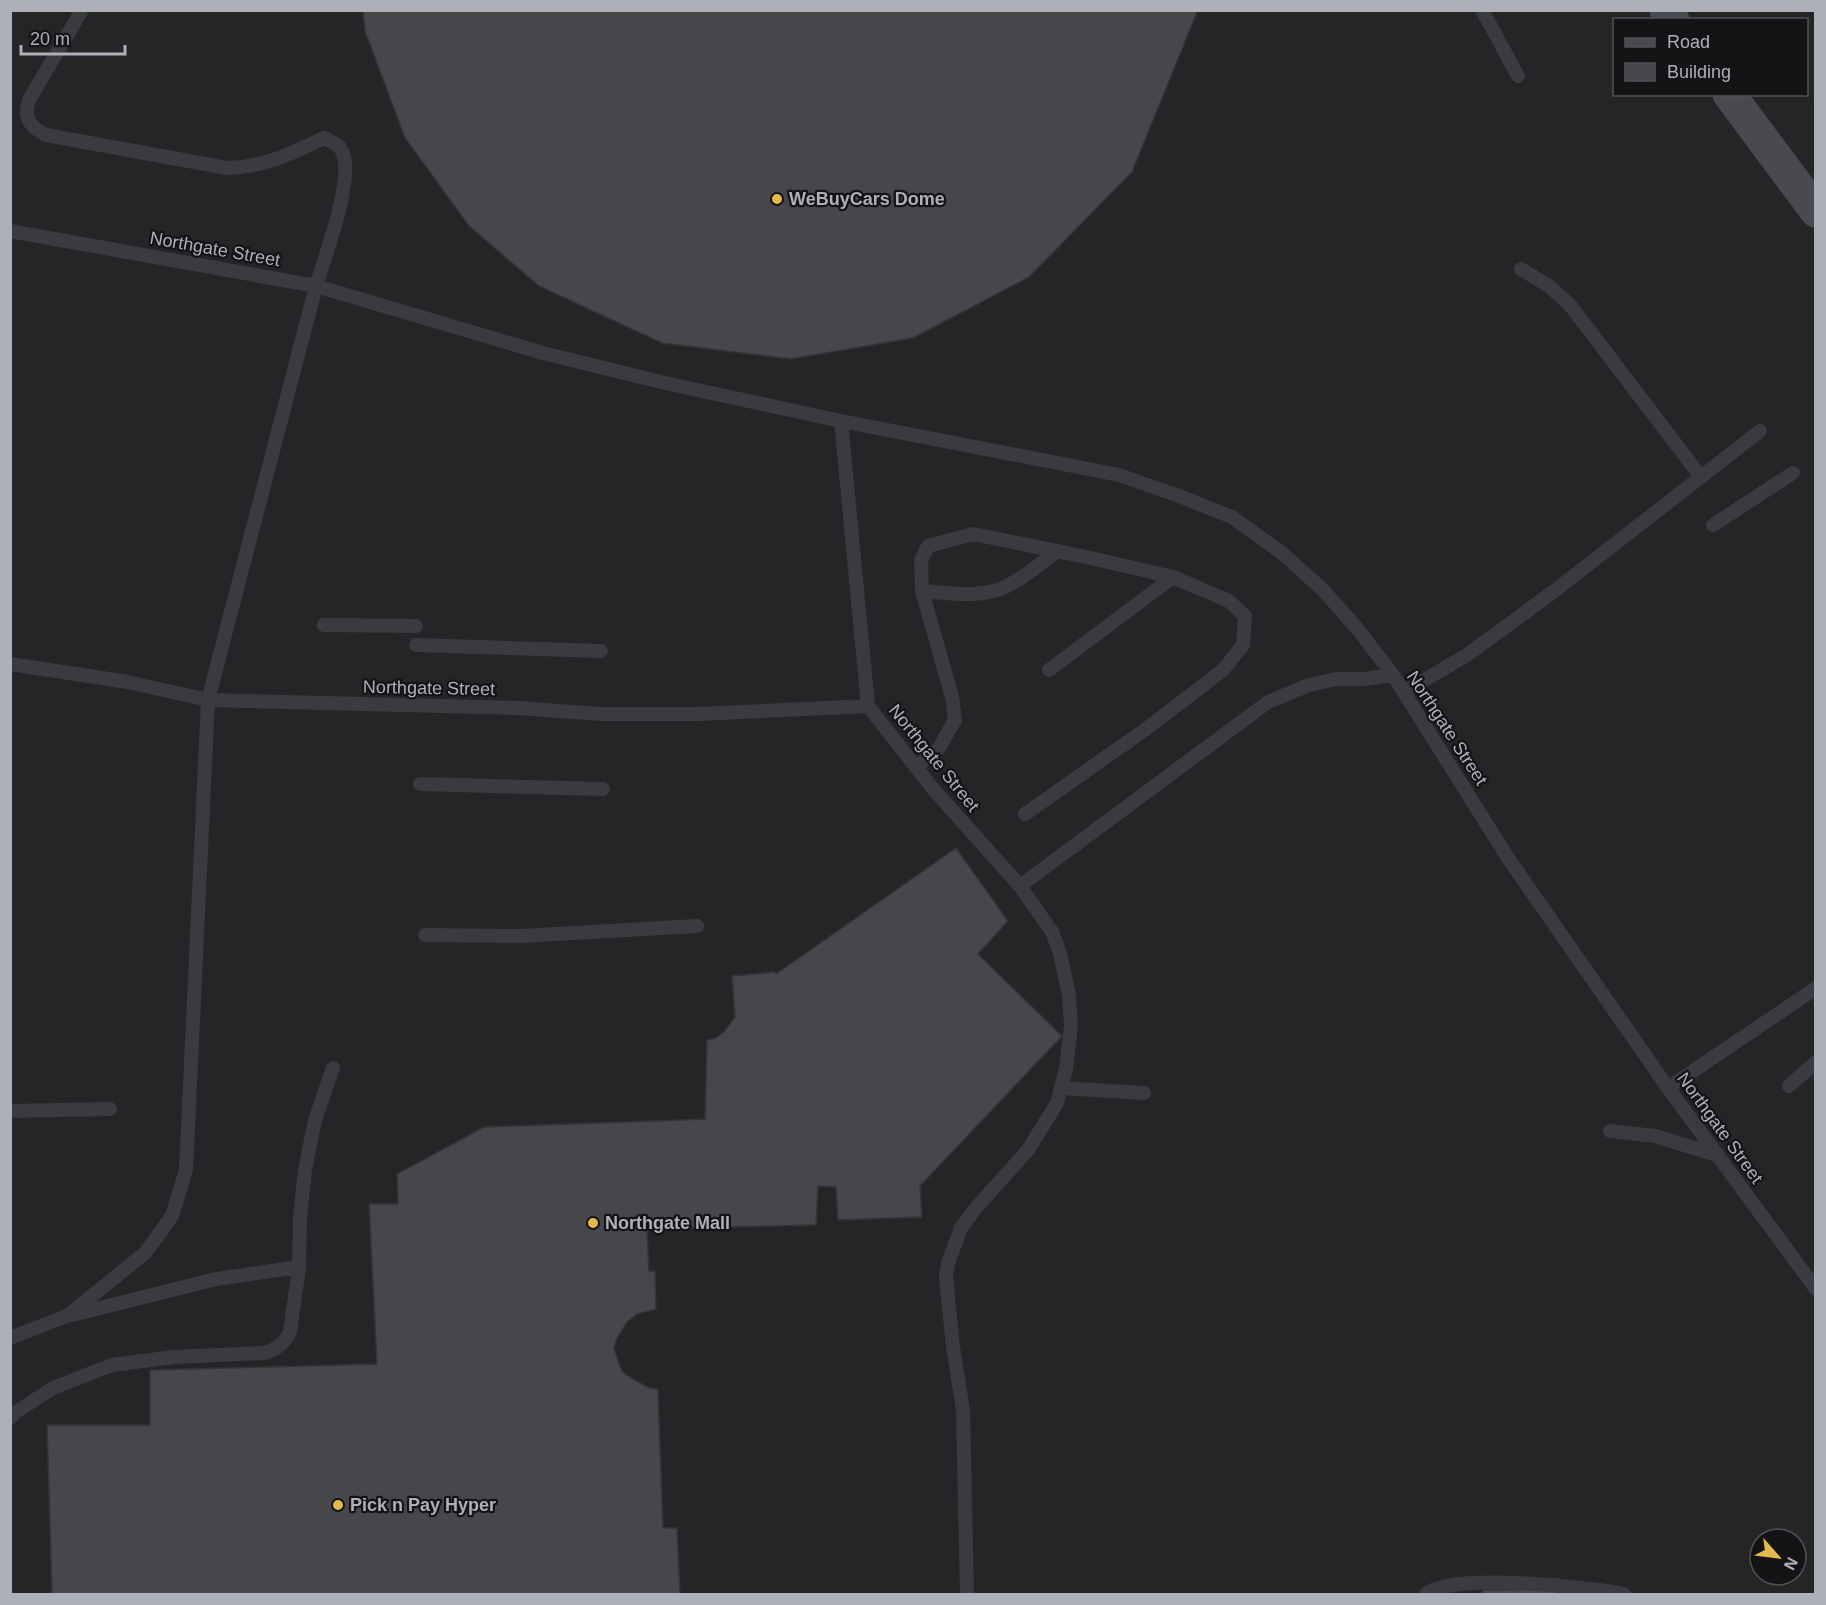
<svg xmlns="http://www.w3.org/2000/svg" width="1826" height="1605" font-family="Helvetica,sans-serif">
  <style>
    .built { fill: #252528; fill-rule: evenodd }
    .building { fill: #46464b; stroke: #343337; stroke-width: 1.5 }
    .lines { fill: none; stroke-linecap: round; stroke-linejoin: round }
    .service { stroke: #3a3b40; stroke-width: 14 }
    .secondary { stroke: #494a4f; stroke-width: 33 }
    .poi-dot { fill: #e2b94a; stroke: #141416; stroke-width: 2 }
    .labels { text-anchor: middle; stroke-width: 4.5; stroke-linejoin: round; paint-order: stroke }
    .poi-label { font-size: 18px; font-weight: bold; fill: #adb0b9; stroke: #141416; text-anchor: start }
    .street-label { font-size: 18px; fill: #adb0b9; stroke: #141416 }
  </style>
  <rect width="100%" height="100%" fill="#19191b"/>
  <!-- built -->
  <path class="built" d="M11 11H1815V1594H11ZM1614 20H1806V94H1614ZM1760 1539H1796V1575H1760Z"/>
  <!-- building -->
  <path class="building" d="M363 10H1198L1132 172 1029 277 913 338 791 359 662 343 539 286 469 226 405 138 365 31Z
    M956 848 1008 921 978 954 1062 1036 920 1186 922 1217 838 1220 836 1187 818 1186 816 1225 647 1229 649 1271H655L656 1309 637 1314 627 1322 616 1340 614 1349 622 1371 631 1378 649 1388 658 1389 663 1528H677L680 1594H52L47 1425H150V1370L377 1364 369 1204H398L397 1174 484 1127 705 1119 707 1040 715 1038 724 1032 735 1017 732 976 775 972 776 974Z
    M1552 1589 1558 1592 1556 1594H1480L1484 1590Z"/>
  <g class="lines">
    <!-- service -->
    <path class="service" d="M82 10 29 100C23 118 30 127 46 135L227 168C265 167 290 154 324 138 330 141 339 144 342 151 355 176 325 257 316 286L543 353 665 383 841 421 1119 475 1179 496 1232 517 1282 553 1322 589 1356 627 1393 675 1508 858 1668 1088 1816 1289
      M1482 10 1518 76
      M10 231 316 286 208 700 186 1170 172 1216 145 1253 67 1316 10 1338
      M1521 269 1549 286 1570 305 1701 477
      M841 421 868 706
      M1713 525 1793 473
      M922 591C949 593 982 599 1007 586 1025 577 1041 563 1058 551
      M324 625 416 626
      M416 645 601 651
      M10 664 128 682 208 700 517 708 601 714H698L868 706 934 790 1020 886 1052 932 1060 953 1069 995 1071 1025 1066 1069 1057 1103 1028 1150 975 1209 961 1228 948 1263 946 1277 953 1347 963 1410 967 1594
      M1049 670 1173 577
      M1404 692 1467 655 1553 592 1760 431
      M916 767 939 748 955 720 952 697 922 591 921 561 928 546 973 534 1086 557 1173 577 1229 601 1245 616 1243 645 1223 670 1146 729 1025 814
      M420 784 603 789
      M1020 886 1268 702 1309 685 1336 679H1364L1393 675
      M425 935 521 936 697 926
      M1789 1086 1816 1062
      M1061 1088 1144 1093
      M1668 1088 1816 988
      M10 1111 110 1109
      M1610 1131 1655 1136 1717 1155
      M72 1315 216 1279 299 1267
      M10 1418 16 1412 53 1388 112 1365 174 1357 264 1353C277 1349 284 1344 290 1332L299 1267 300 1218 305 1170 315 1120 333 1068
      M1426 1594C1451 1572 1589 1587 1624 1594"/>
    <!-- secondary -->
    <path class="secondary" d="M1666 10 1673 20
      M1729 94 1816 211"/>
  </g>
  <!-- markers -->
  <g class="poi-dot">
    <circle cx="777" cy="199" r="6"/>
    <circle cx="593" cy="1223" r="6"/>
    <circle cx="338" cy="1505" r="6"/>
  </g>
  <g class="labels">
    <!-- poi labels -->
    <g class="poi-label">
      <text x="789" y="205">WeBuyCars Dome</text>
      <text x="605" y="1229">Northgate Mall</text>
      <text x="350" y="1511">Pick n Pay Hyper</text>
    </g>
    <!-- street labels -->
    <g class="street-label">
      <text transform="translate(215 249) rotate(10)" y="6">Northgate Street</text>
      <text transform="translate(429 688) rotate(1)" y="6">Northgate Street</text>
      <text transform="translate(1447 728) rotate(57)" y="6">Northgate Street</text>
      <text transform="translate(934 758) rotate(51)" y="6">Northgate Street</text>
      <text transform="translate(1720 1128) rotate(54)" y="6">Northgate Street</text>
    </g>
  </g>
  <!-- border -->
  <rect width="1826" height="1605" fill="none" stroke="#adb0b9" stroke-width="24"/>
  <!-- legend -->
  <rect x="1613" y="18" width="195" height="78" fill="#141416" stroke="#515257" stroke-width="1.5"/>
  <rect x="1625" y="38" width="30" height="9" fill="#494a4f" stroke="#515257" stroke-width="1.5"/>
  <text x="1667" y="48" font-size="18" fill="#adb0b9">Road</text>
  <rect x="1625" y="63" width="30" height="18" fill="#46464b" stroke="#515257" stroke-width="1.5"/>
  <text x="1667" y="78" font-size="18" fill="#adb0b9">Building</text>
  <!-- north arrow -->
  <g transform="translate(1778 1557) rotate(118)"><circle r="28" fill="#141416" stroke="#515257" stroke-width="1.5"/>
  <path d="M0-4.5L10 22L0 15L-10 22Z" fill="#e2b94a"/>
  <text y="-9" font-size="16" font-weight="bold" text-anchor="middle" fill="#adb0b9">N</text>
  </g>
  <!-- scale -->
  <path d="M21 45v9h104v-9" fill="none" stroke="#adb0b9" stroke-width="3"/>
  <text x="30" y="45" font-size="18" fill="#adb0b9" stroke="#141416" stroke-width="4.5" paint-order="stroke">20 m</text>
</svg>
